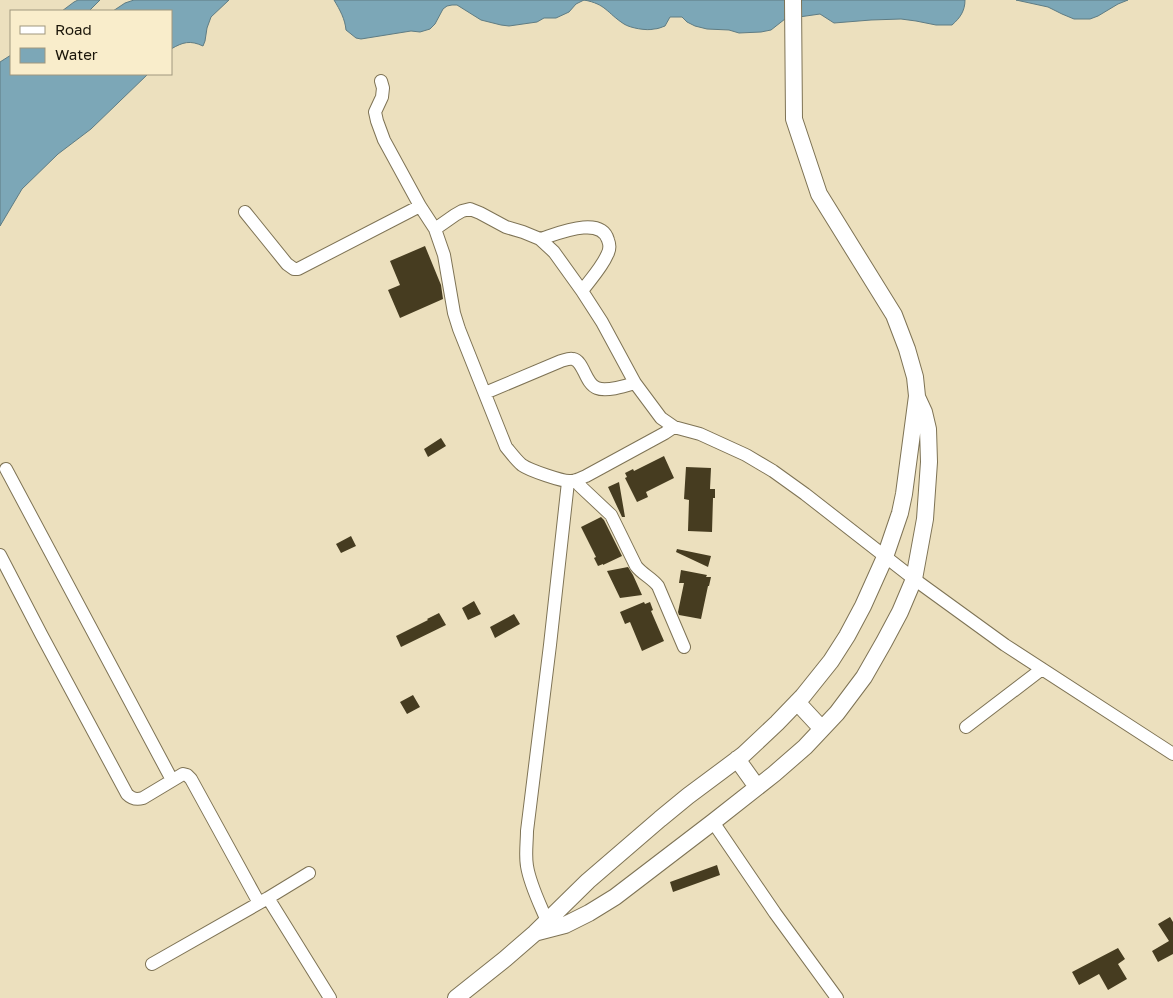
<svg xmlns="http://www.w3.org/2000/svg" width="1173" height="998" font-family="'Golos Text',sans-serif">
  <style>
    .water { fill: #7ca7b7; stroke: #5f7c83 }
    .building { fill: #463c20 }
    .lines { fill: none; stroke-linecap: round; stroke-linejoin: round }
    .minor-casing { stroke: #7e7355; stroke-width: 14 }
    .tertiary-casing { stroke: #7e7355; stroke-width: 18 }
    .minor { stroke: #fff; stroke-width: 12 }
    .tertiary { stroke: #fff; stroke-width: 16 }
  </style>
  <rect width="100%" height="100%" fill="#ece0be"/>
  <!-- water -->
  <path class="water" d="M78 0H100L89 11H62L74 2Z
    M134 0H229L211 17 207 28 205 41 203 46C190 40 183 42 171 49V11H113L125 3Z
    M334 0H584L576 4 569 12 556 18H544L537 22 509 26 501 25 481 20 457 5H452L447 6 443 9 435 24 430 29 420 32 411 31 361 39 356 38 346 30C345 19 340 10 334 0Z
    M584 0H965C965 11 960 18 952 25H936L916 21 901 19 871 20 834 23 820 14 785 19 771 30 761 32 739 33 729 30 707 29 695 26 687 22 682 17H670L665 26C662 27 658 29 654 29 647 31 630 28 624 24 607 13 606 4 584 0Z
    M1016 0H1128L1118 4 1098 16 1090 19H1074L1062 14 1048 7Z
    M11 55V74H148L91 129 58 154 22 189 0 226V62Z"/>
  <!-- building -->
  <path class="building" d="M425 246 441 285 443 299 400 318 388 290 400 285 390 261Z
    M441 438 446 446 428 457 424 449Z
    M664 456 674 478 646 492 648 497 637 502 625 478 627 477 625 473 633 469 634 471Z
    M686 467 711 468 710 489H715V498H713L712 532 688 531 689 500 684 499Z
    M619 482 625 517H622L608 487Z
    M601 517 604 520 622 556 603 565V564L598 566 594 558 596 557 581 527Z
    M351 536 356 546 341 553 336 544Z
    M677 549 711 556 708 567 676 552Z
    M628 567 633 575 642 595 620 598 607 571Z
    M681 570 707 575 706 577H711L709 586H708L701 619 679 615 678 612 684 583H679Z
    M474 601 481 614 468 620 462 608Z
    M644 602 645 604 650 602 653 610 651 611 664 641 642 651 630 622 625 624 620 612Z
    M439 613 446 625 401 647 396 636 428 620 427 619Z
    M514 614 520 624 495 638 490 627Z
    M413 695 420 707 407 714 400 702Z
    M717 865 720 875 673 892 670 882Z
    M1170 917 1173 922V954L1158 962 1152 951 1169 941 1158 924Z
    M1118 948 1125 959 1118 964 1127 979 1108 990 1099 974 1079 985 1072 972Z"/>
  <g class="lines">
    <!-- minor casing -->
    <g class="minor-casing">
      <path id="minor" d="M381 81 383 88 382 97 375 112 377 121 384 140 420 206 435 229 444 255 454 313 459 329 506 447C511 453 516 460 522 465 529 470 563 482 571 481 576 481 581 478 586 476L665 433 674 427
        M245 212 287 264 294 269H298L420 206
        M435 229 455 215 462 211 470 209 480 213 506 227 523 232 540 239 554 252 582 291 602 322 635 383 661 418 674 427 700 434 746 455 773 471 805 494 914 579 1005 645 1173 754
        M540 239C557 234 601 215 608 240 610 245 610 250 607 255 602 267 590 280 582 291
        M485 393 561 361C565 360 569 358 573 359 584 361 585 384 597 388 606 392 625 386 635 383
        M6 469 172 780
        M576 480 579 485 611 515 636 566C642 574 652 578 658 586L684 647
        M0 555 41 634 127 794C132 799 136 800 143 798L183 774 187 775 191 779 259 903
        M966 727 1042 669
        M713 822 775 913 837 998
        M268 898 330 998
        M547 921C540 904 530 885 527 866 525 855 527 842 527 831L550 645 568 482
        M152 964 268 898 309 873"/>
    </g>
    <!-- tertiary casing -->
    <g class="tertiary-casing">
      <path id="tertiary" d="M797 702 822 729
        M737 759 757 787
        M538 932 565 925 589 913 615 897 713 822 774 774 805 747 837 713 864 677 884 642 900 612 914 579 925 519 929 462 928 429 924 412 918 399
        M456 998 505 959 535 933 588 881 660 819 688 796 743 755 777 723 803 696 831 661 847 636 863 606 885 557 900 513 904 494 917 396 915 377 907 349 894 315 819 194 794 119 793 0"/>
    </g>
    <!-- minor -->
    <use href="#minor" class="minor"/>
    <!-- tertiary -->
    <use href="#tertiary" class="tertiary"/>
  </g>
  <!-- legend -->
  <rect x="10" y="10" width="162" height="65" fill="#f9edcb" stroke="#a0977e"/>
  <rect x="20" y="26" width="25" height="8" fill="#ffffff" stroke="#a0977e"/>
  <text x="55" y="35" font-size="15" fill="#1b160a">Road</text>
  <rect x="20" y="48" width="25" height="15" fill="#7ca7b7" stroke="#a0977e"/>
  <text x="55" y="60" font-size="15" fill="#1b160a">Water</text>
</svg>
